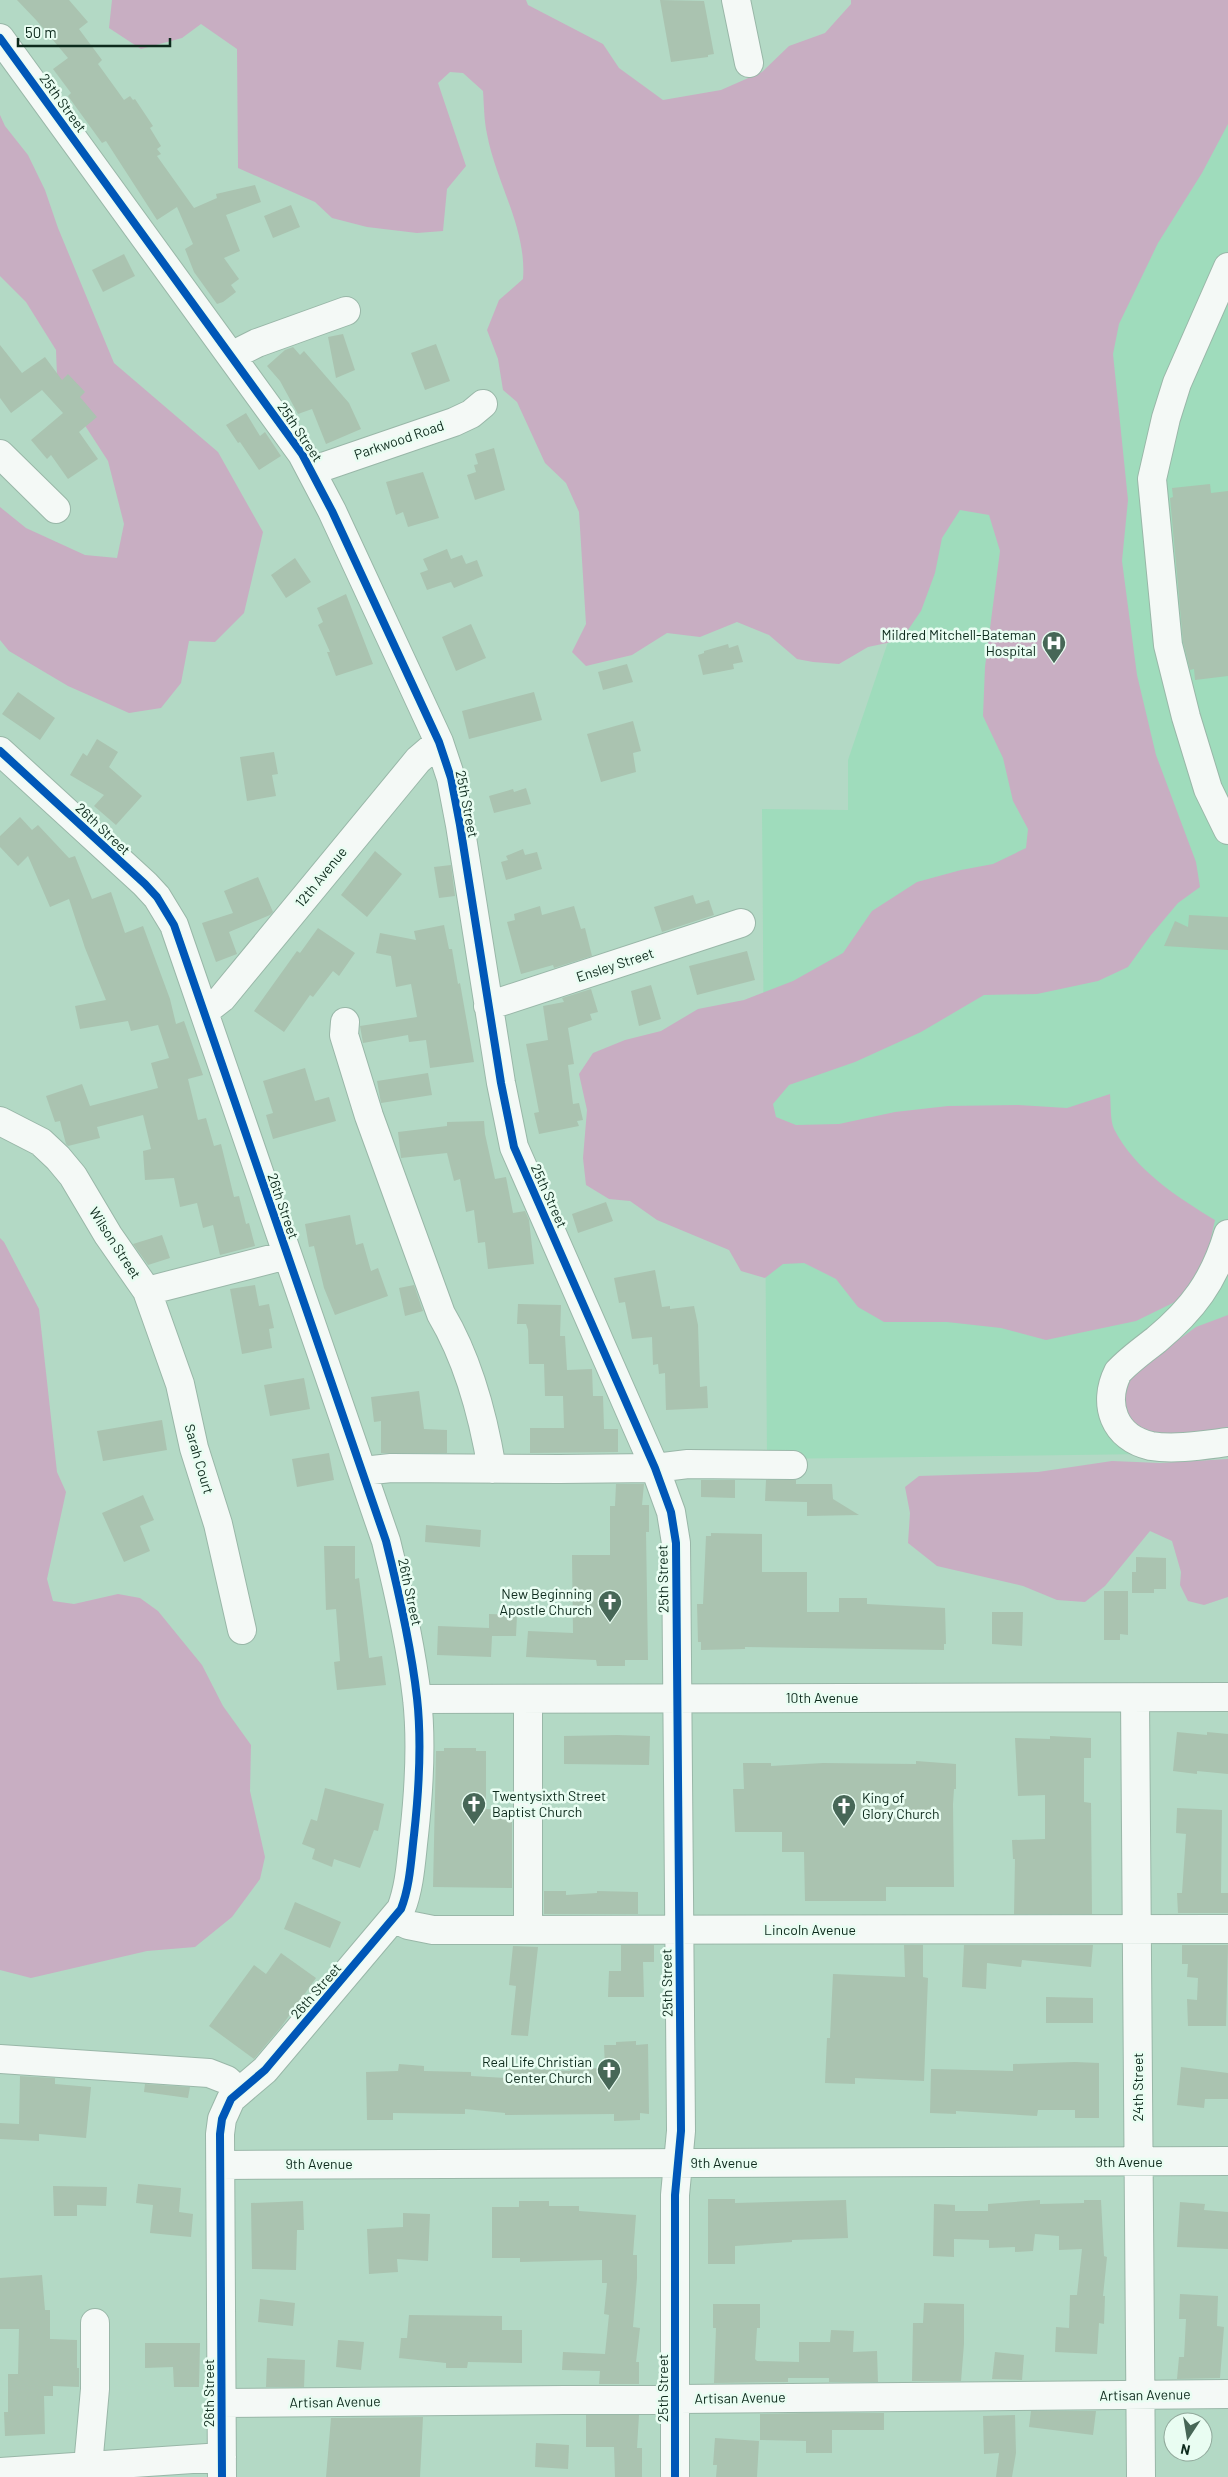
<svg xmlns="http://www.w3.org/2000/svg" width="1228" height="2477" font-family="Barlow,sans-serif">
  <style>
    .built { fill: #9fdcbc }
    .forest { fill: #c8aec2 }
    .building { fill: #aac3b0 }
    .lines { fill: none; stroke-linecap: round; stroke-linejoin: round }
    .minor-casing { stroke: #99b7a8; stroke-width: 30 }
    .minor { stroke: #f4f9f6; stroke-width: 28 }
    .cycleway-casing { stroke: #e9fdf2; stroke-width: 11 }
    .cycleway { stroke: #0057b8; stroke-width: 8 }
    .labels { text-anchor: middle; stroke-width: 5; stroke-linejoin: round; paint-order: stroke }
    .street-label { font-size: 14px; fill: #0d2a1c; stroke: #e9fdf2 }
    .poi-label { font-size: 14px; fill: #0d2a1c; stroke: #e9fdf2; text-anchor: end }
  </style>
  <rect width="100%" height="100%" fill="#b3d9c5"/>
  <!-- built -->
  <path class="built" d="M1228 0V1453L767 1459 762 809 848 810V760L913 568Z"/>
  <!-- forest -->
  <path class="forest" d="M112 0H526L528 5 603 44 619 68 663 100 721 90 762 72 789 46 825 33 851 4V0H1228V124L1202 173 1158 243 1119 324 1113 354 1128 500 1122 561 1137 675 1156 755 1196 862 1200 887 1178 903 1151 935 1128 967 1098 981 1037 994 984 995 921 1032 855 1062 789 1085 773 1104 776 1117 796 1125 839 1124 895 1112 948 1106 1018 1105 1067 1108 1110 1094C1111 1104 1110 1120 1114 1129 1135 1170 1177 1197 1215 1220L1209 1247 1195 1277 1179 1300 1136 1321 1046 1340 1001 1328 947 1322H884L858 1307 836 1279 804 1263 783 1264 765 1278 741 1271 729 1250 657 1220 630 1201 609 1199 586 1185 583 1158 587 1110 579 1074 593 1053 625 1040 661 1031 698 1009 744 1000 793 981 843 953 872 911 917 882 961 870 993 864 1026 848 1028 829 1013 801 1003 758 983 716 985 667 1000 551 989 515 960 510 942 538 935 573 921 611 901 640 868 647 839 664 813 662 797 659 769 635 737 622 700 637 667 633 632 655 586 666 572 652 586 624 579 512 566 483 545 463 517 402 503 390 498 359 487 330 499 300 523 279C527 228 496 183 487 134 484 120 484 105 483 91L463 73 450 72 438 83 466 166 447 189 443 231 417 233 367 227 332 218 315 202 238 168 237 49 201 24 182 38 141 49 109 28Z
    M0 115 5 126 28 155 45 190 58 228 114 363 218 452 263 532 244 613 215 642 189 641 181 683 161 708 129 713 68 686 9 651 0 640V507L26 528 85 555 117 558 124 524 108 461 73 407 57 376 56 350 26 302 0 276Z
    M0 1238 4 1242 39 1309 57 1472 66 1492 47 1579 53 1601 74 1604 118 1594 140 1598 158 1611 202 1665 223 1706 251 1745 250 1791 265 1857 260 1879 232 1917 195 1947 147 1951 31 1978 0 1970Z
    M1228 1315V1430L1176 1438 1147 1432 1128 1418 1121 1399 1133 1373 1196 1327Z
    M1228 1459V1597L1204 1605 1188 1601 1180 1585 1181 1572 1172 1541 1150 1531 1105 1586 1085 1602 1057 1600 1023 1586 937 1566 908 1543 910 1513 905 1487 919 1476 1038 1472 1112 1461 1160 1463Z"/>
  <!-- building -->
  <path class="building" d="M17 0H69L88 22 79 29 102 60 98 64 124 100 130 96 133 100 135 99 153 126 150 128 161 146 157 149 161 154 157 156 194 208 217 198 216 194 255 185 261 202 226 215 240 251 224 258 239 279 231 285 236 292 223 302 217 304 194 272 185 249 193 244 177 207 157 220 106 141 102 143 68 96 71 93 53 69 68 58 37 21Z
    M660 0 704 1 714 54 708 55V57L671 62Z
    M291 205 300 227 273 238 264 216Z
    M124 254 135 276 103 292 92 270Z
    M343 334 355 370 336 378 328 337Z
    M436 344 450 381 425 390 411 353Z
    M0 345 22 373 45 357 62 380 68 374 85 392 80 397 97 417 79 432 98 459 68 479 51 455 47 459 31 440 63 413 42 390 11 413 0 398Z
    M293 347 300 355 304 351 349 403 361 429 326 444 312 409 298 414 280 381 267 366 285 350Z
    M246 413 260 436 265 432 281 456 259 470 240 442 238 443 226 425Z
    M494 448 505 490 475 500 467 475 476 472 474 465 478 464 475 454Z
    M423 472 439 518 408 527 403 512 396 515 386 482Z
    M1210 484 1211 493 1228 491V676L1195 680 1194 669 1190 670 1183 642 1170 498 1173 497 1172 488Z
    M447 549 451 559 462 555 466 564 477 560 483 576 454 588 451 582 427 590 420 573 428 570 423 559Z
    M295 558 311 582 286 598 271 575Z
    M346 594 373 664 336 676 327 652H330L318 625 323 622 317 608Z
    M471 624 486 658 456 671 442 637Z
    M728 644 729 648 738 645 743 662 733 664 734 669 703 675 698 655 704 653V651Z
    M627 664 633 682 603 690 598 672Z
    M18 692 55 718 40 740 2 714Z
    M534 692 542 720 469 739 462 711Z
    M633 721 641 751 633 753 636 772 601 782 587 734Z
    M97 739 118 752 109 767 142 796 116 825 94 806 104 795 70 775 83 753 87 756Z
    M274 752 278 774 272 775 276 796 247 801 240 757Z
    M526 788 531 804 494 813 489 796 513 789 514 792Z
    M20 817 32 830 38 825 69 858 75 856 92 899 111 892 125 933 143 926 170 999 176 1024 184 1021 203 1075 188 1079 198 1120 206 1118 214 1146 221 1144 234 1197 239 1196 246 1224 249 1223 255 1246 220 1255 213 1225 203 1228 197 1203 180 1207 174 1178 145 1180 143 1151 151 1149 143 1115 97 1127 100 1138 68 1146 66 1144 60 1121 55 1122 46 1096 82 1084 90 1106 158 1088 151 1063 169 1058 158 1025 131 1031 128 1021 80 1029 75 1006 106 1000 85 948 69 899 50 907 28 856 18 866 0 847V836Z
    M523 849 525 855 537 852 542 869 506 880 501 862 508 860 506 856Z
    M375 851 402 874 367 917 341 895Z
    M451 865 455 896 439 898 434 867Z
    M258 877 273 912 270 915 229 932 237 954 216 962 202 923 233 913 224 891Z
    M693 895 696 904 709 900 714 915 662 932 654 907Z
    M540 906 542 915 574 906 581 929 585 928 592 956 554 968 553 965 521 974 507 922 515 920 514 914Z
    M1189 915 1228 917V950L1164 946 1175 921 1188 927Z
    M444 925 449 949H452L458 984 460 983 474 1062 430 1068 426 1040 409 1042 408 1035 363 1043 360 1026 417 1017 411 984 396 987 391 956 376 953 380 933 416 940 414 931Z
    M318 928 355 953 339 976 333 971 313 997 310 995 284 1032 254 1011 297 951 300 953Z
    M747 951 755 980 697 995 689 966Z
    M651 985 661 1019 639 1026 631 991Z
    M591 989 598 1012 590 1014 592 1020 568 1028 574 1064 568 1065 573 1104 579 1103 583 1120 577 1121 579 1126 539 1134 534 1113 539 1112 526 1044 548 1040 543 1006 564 1002 562 998Z
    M305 1068 315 1101 329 1097 336 1121 273 1139 266 1115 273 1113 263 1081Z
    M428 1073 432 1095 381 1103 377 1081Z
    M484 1121 485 1134 495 1179 506 1177 513 1213 525 1211 529 1220 534 1264 488 1269 485 1242 478 1243 474 1210 466 1212 460 1179 454 1181 447 1153 401 1158 398 1132 447 1126V1122Z
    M606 1202 613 1221 578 1233 572 1214Z
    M350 1215 356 1245 363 1243 371 1271 378 1268 388 1296 335 1315 324 1288 314 1246 309 1247 305 1224Z
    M162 1235 170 1258 148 1265 133 1244Z
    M655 1270 662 1307 670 1306V1309L694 1306 698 1325 700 1387 707 1386 708 1408 666 1410 665 1373 659 1374 658 1364 653 1365 652 1337 632 1339 625 1302 619 1303 614 1278Z
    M255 1285 259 1306 269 1304 274 1328 269 1329 272 1348 242 1354 230 1289Z
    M414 1285 423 1311 405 1316 399 1288Z
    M518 1304 561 1305 560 1336H565L567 1370 592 1369 593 1396H603L604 1429H618V1452L530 1453V1428H564L563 1396H545L544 1364H529L528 1330 526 1324H517Z
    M304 1378 310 1409 270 1416 264 1385Z
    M419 1391 424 1429 447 1430V1453H381V1421L374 1422 371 1397Z
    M162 1420 167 1450 103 1461 97 1431Z
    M329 1453 334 1480 297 1487 292 1459Z
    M701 1480H735V1498L701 1497Z
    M766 1480H796V1484H832L833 1499 859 1515 807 1516V1502L765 1501Z
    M616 1484H644L642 1505H649V1532H646L648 1660H625V1666H597L596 1660 526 1657 528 1631 573 1633 572 1555H610V1506H615Z
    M143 1495 154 1520 140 1526 150 1551 124 1562 102 1513Z
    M426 1525 481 1530 480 1547 425 1542Z
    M711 1533 762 1534V1572H807V1612H839V1598H867V1604L945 1608 946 1644H944V1650L745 1647V1649L701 1650V1642H698L697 1604H703L706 1536H711Z
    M324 1546H355V1579L359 1578 369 1658 382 1656 386 1685 337 1690 334 1662 340 1661 336 1609 326 1610Z
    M1136 1557 1166 1558V1589H1154V1593H1132V1572H1136Z
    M1104 1591H1128V1635L1120 1634V1640H1104Z
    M992 1612H1023L1022 1646 992 1644Z
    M489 1614 517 1615 516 1636H492L491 1657 437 1655 438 1626 489 1628Z
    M1177 1732 1207 1735V1732L1228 1734V1774L1197 1771V1774L1173 1771Z
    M617 1735 650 1736 649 1765 564 1764V1736Z
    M1050 1736 1091 1738V1758H1084V1802L1091 1803 1092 1914H1014L1015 1859H1013L1012 1840 1045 1839V1795L1018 1796 1015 1738 1050 1739Z
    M444 1748H476V1751H486V1809L512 1810V1888L433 1887 436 1751H444Z
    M916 1761 956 1764V1789H954L953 1804 954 1887H886V1901H805L804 1852H782V1832H735L733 1789H744L743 1763H771V1766L823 1763 916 1764Z
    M325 1788 384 1804 378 1831 374 1830 360 1868 334 1859 332 1867 312 1859 315 1849 302 1844 311 1819 317 1821Z
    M1177 1808 1222 1810 1221 1893H1228V1913H1178L1177 1893H1182L1186 1834 1176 1833Z
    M544 1891H566V1895L597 1893V1891L638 1892V1914H544Z
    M295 1902 341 1922 330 1948 284 1929Z
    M621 1945H654V1962H643L644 1997H608L609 1971H621Z
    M904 1945H923V1977L928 1978 924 2081 855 2078V2084L825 2083 827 2038H830L833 1974 905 1977Z
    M964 1945H1093L1091 1967 1022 1960 1021 1967 987 1963 986 1989 962 1987Z
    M1182 1945H1228L1226 2026H1188L1187 1999 1197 2000 1198 1978 1187 1977 1188 1964H1182Z
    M513 1946 538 1947 528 2036 511 2035 516 1986 509 1985Z
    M281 1953 316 1978 281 2027 254 2059 209 2026 254 1965 266 1974Z
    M1046 1997 1093 1998V2023H1046Z
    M636 2041V2045L648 2044 649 2114 640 2113V2120L614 2121V2114L505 2115V2113L465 2109V2114L393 2113V2120H367L366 2072 398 2071 399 2064 424 2066V2071L471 2072V2076L506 2078V2068L570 2071V2069L605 2068 604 2045H616V2042Z
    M1075 2062 1099 2063V2118H1075V2110H1038L1037 2116 956 2111V2114L930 2113 931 2069 1013 2071V2064Z
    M1181 2067 1228 2073V2099H1205L1204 2108 1177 2105Z
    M20 2076 55 2078V2084L91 2087 86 2138 39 2134V2141L0 2139V2123L19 2124Z
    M145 2084 190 2087 188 2098 144 2092Z
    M138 2184 181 2188 179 2212 193 2214 191 2237 150 2233 153 2205 136 2203Z
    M53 2186 107 2187 106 2206 77 2205V2216H54Z
    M708 2199H735V2203L846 2200 848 2238 792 2240V2242L735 2246V2264H708Z
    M1040 2200V2204L1084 2203V2200H1101L1104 2256 1107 2257 1103 2296H1105L1104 2324 1099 2323 1097 2354 1055 2352 1056 2327 1069 2328 1070 2295H1077L1082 2249 1059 2250V2236L1035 2234 1033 2251 1015 2252V2247L989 2248V2240L954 2239V2257L933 2256 934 2204 955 2205V2211H988V2204Z
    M303 2201 304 2230H297L296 2270 252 2269 251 2203Z
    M519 2201H549V2206H579V2211L636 2215 633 2255H637V2278L633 2327 640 2328 636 2362H639V2384H599L600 2371 562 2370 563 2352 605 2354 609 2315 604 2314 607 2283H602V2260L520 2262V2258H492V2207H519Z
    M1180 2202 1205 2204 1204 2210 1228 2212V2249L1177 2247Z
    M403 2213 430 2214 428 2261 397 2259 398 2272 369 2274 367 2229 403 2227Z
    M42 2275 45 2310H50V2339L77 2340V2368H79V2387L53 2386V2396H44L45 2434 5 2436 4 2412H8V2374H18L19 2329H0V2278Z
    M1180 2294 1218 2296 1217 2326 1224 2327 1220 2378 1177 2379 1179 2357H1184L1186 2319H1179Z
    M260 2299 295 2303 293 2326 258 2322Z
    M924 2303 964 2304V2344L961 2381H912L913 2323H923Z
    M713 2304H760V2328H757L755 2359 757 2361 799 2362V2342H830L831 2330 854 2331 853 2352 877 2351 878 2382H829V2378H788V2382L714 2383 716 2328H713Z
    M409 2315 502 2316V2330H522V2363L468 2362 467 2368H446V2363L399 2358 401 2338H407Z
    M338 2340 364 2342 361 2370 336 2367Z
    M145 2343H200L199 2387H174L173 2367 145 2368Z
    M995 2352 1024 2355 1022 2380 992 2379Z
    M267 2358 305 2360 304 2387H266Z
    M1031 2411H1096L1093 2435 1029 2427Z
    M804 2413H884V2430H832V2453H806V2441L760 2440V2414Z
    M586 2415H639L637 2448H642V2477H615L614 2447H586Z
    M1015 2415 1016 2453 1012 2477H996L999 2453 984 2454 983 2416Z
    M423 2417 420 2477H326L331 2418Z
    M715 2438 759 2441 757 2477H716L717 2465H713Z
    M536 2443 569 2445 568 2469 535 2467Z"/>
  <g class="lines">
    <!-- minor casing -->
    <g class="minor-casing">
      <path id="minor" d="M736 0 749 63
        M0 38 302 454 332 511 439 742 451 778 460 825 501 1083 514 1147 655 1468 671 1512 676 1543 681 2131 675 2195V2477
        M1228 267 1177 383 1166 418 1152 479 1168 645 1186 717 1208 789 1228 830
        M231 356 257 343 346 311
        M0 454 56 509
        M311 471 454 422 471 414 483 404
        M0 751 145 884 157 897 174 925 386 1541C399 1593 411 1645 417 1698 422 1743 419 1790 414 1835 411 1860 410 1886 401 1909L265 2070 231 2099 222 2119 220 2134 222 2477
        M488 1006 741 923
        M204 1012 222 998 418 760 439 742
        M345 1022 344 1035 369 1116 441 1314C469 1361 483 1415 492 1469
        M0 1121 41 1142 58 1158 73 1176 108 1235 147 1291 287 1255
        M1228 1234C1214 1281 1193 1309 1156 1340 1143 1350 1129 1360 1118 1372 1102 1404 1114 1438 1151 1446 1175 1450 1204 1445 1228 1442
        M147 1291 180 1384 194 1448 218 1524 242 1630
        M363 1471 391 1468 559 1469 655 1468 688 1464 793 1465
        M1135 1698 1141 2477
        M417 1699 1228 1697
        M395 1919 408 1925 433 1930 1228 1929
        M528 1930V1699
        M0 2059 209 2073 227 2080 239 2091
        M221 2165 1228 2161
        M222 2403 1228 2394
        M88 2466 95 2389V2323
        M0 2472 222 2457"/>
    </g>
    <!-- minor -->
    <use href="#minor" class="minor"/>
    <!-- cycleway casing -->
    <g class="cycleway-casing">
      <path id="cycleway" d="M0 38 302 454 332 511 439 742 451 778 460 825 501 1083 514 1147 655 1468 671 1512 676 1543 681 2131 675 2195V2477
        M0 751 145 884 157 897 174 925 386 1541C399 1593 411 1645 417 1698 422 1743 419 1790 414 1835 411 1860 410 1886 401 1909L265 2070 231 2099 222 2119 220 2134 222 2477"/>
    </g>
    <!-- cycleway -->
    <use href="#cycleway" class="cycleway"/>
  </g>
  <!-- icons -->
  <defs>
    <g id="hospital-pin" transform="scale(1.25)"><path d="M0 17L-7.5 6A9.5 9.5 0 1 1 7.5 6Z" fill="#476757" stroke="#e9fdf2"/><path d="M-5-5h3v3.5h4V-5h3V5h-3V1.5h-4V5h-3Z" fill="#fff"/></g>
    <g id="church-pin" transform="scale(1.25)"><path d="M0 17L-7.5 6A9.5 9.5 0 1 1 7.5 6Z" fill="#476757" stroke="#e9fdf2"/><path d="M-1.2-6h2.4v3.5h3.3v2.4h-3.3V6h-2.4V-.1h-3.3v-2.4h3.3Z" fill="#fff"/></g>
  </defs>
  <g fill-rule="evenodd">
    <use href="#hospital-pin" x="1054" y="643"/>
    <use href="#church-pin" x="610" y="1602"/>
    <use href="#church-pin" x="474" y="1804"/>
    <use href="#church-pin" x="844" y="1806"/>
    <use href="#church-pin" x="609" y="2070"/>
  </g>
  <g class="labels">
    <!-- street labels -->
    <g class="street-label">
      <text transform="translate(63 103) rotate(54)" y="5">25th Street</text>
      <text transform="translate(300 432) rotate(56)" y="5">25th Street</text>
      <text transform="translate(399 440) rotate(-19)" y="5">Parkwood Road</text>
      <text transform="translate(467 804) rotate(79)" y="5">25th Street</text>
      <text transform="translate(103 829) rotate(43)" y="5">26th Street</text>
      <text transform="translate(321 877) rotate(-51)" y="5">12th Avenue</text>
      <text transform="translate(615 965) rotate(-18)" y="5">Ensley Street</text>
      <text transform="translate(549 1196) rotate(66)" y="5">25th Street</text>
      <text transform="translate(283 1206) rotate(71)" y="5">26th Street</text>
      <text transform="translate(115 1243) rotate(57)" y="5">Wilson Street</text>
      <text transform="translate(199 1459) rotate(74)" y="5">Sarah Court</text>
      <text transform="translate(663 1579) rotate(-91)" y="5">25th Street</text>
      <text transform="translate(410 1592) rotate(78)" y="5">26th Street</text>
      <text x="822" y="1703">10th Avenue</text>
      <text x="810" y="1935">Lincoln Avenue</text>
      <text transform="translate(667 1983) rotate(-91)" y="5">25th Street</text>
      <text transform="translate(316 1991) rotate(-49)" y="5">26th Street</text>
      <text transform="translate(1138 2087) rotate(-90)" y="5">24th Street</text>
      <text x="1129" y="2167">9th Avenue</text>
      <text x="724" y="2168">9th Avenue</text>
      <text x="319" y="2169">9th Avenue</text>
      <text transform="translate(663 2388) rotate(-90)" y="5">25th Street</text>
      <text transform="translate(209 2393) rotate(-90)" y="5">26th Street</text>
      <text transform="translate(1145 2395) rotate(-1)" y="5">Artisan Avenue</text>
      <text transform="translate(740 2398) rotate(-1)" y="5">Artisan Avenue</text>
      <text transform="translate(335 2402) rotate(-1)" y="5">Artisan Avenue</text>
    </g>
    <!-- poi labels -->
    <g class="poi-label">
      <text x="1036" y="640">Mildred Mitchell-Bateman<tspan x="1036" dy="16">Hospital</tspan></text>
      <text x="592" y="1599">New Beginning<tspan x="592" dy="16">Apostle Church</tspan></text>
      <text x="492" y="1801" text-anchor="start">Twentysixth Street<tspan x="492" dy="16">Baptist Church</tspan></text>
      <text x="862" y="1803" text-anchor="start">King of<tspan x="862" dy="16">Glory Church</tspan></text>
      <text x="592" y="2067">Real Life Christian<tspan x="592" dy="16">Center Church</tspan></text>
    </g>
  </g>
  <!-- north arrow -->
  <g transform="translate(1188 2437) rotate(192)"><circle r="24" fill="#e9fdf2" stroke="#91a99c"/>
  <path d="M0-4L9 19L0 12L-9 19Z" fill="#476757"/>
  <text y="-8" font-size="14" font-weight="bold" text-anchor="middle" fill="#0d2a1c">N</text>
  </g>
  <!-- scale -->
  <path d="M18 38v8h152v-8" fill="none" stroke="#0d2a1c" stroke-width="2.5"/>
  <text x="25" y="38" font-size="15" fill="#0d2a1c" stroke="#e9fdf2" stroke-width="4" paint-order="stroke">50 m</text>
</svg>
